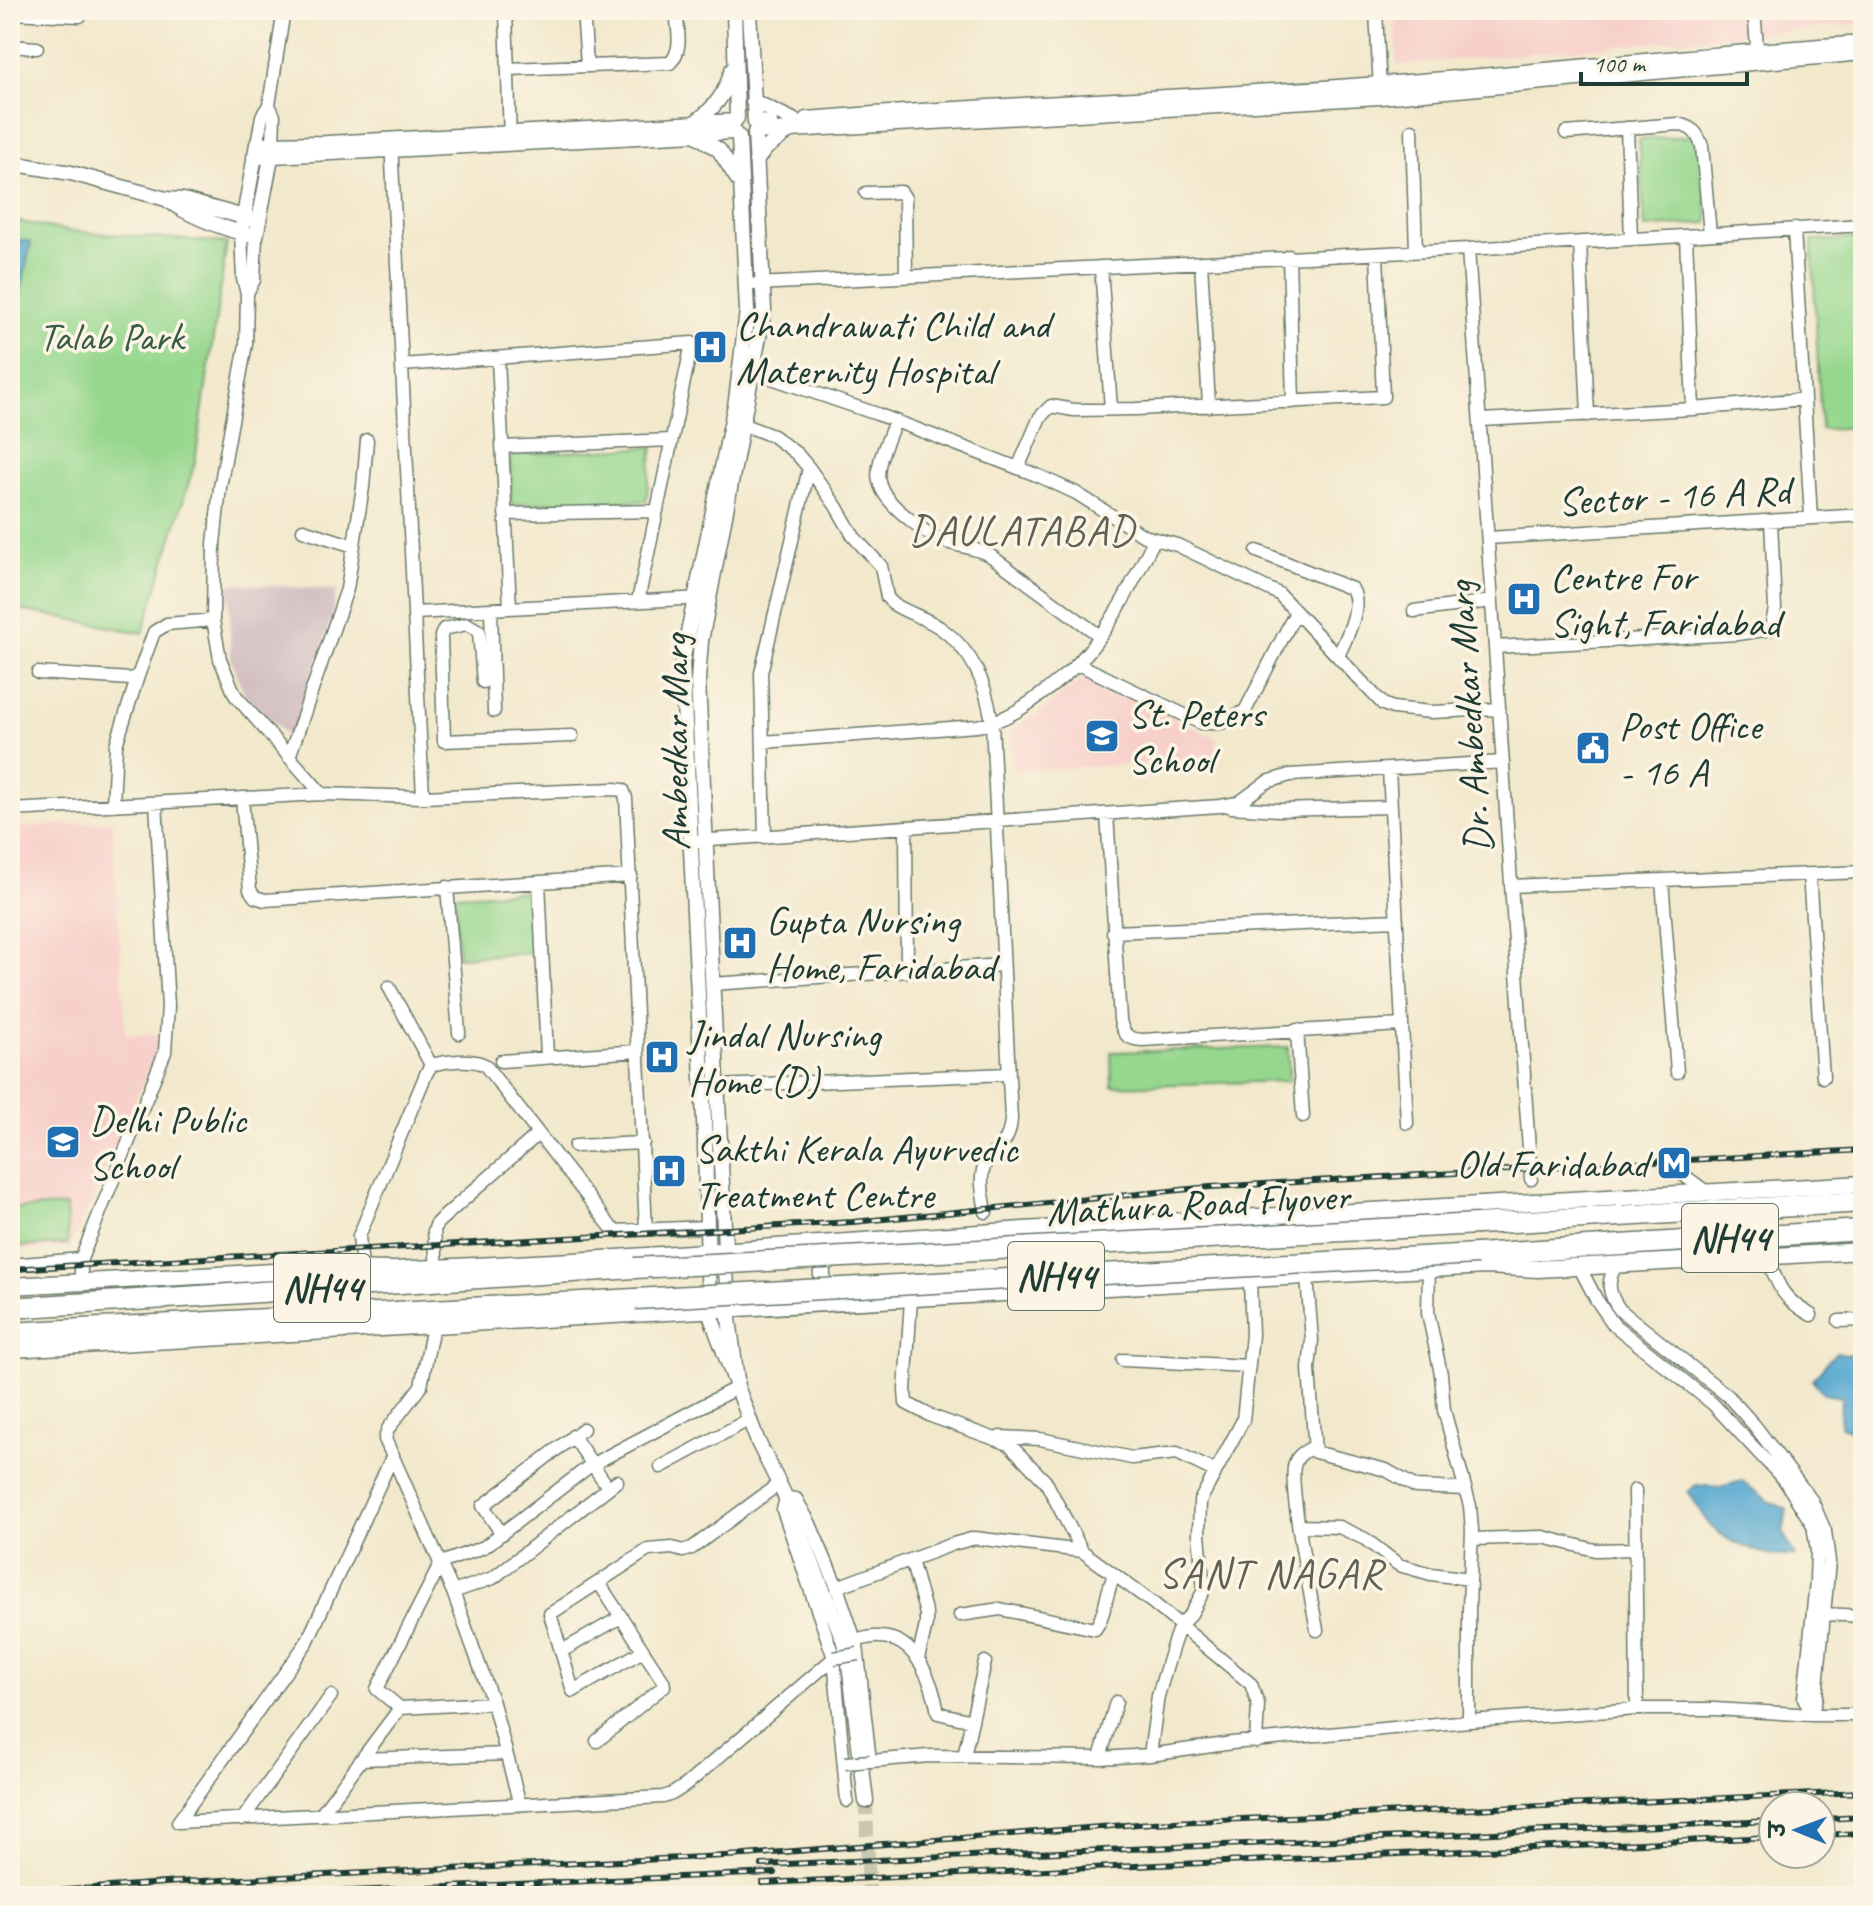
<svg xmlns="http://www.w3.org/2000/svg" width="1873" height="1906" font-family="Caveat,'Playpen Sans Deva',sans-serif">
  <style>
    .built { fill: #f7d0ca }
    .industrial { fill: #d2bec2 }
    .green { fill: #96d78e; stroke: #5a8a61; stroke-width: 2 }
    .water { fill: #54a7d0; stroke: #3a7282; stroke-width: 2 }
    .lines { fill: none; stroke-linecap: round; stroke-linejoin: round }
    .tertiary-tunnel { stroke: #c8c6ae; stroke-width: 14; stroke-dasharray: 14 7; stroke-linecap: butt }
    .minor-casing { stroke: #697969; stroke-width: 15 }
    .tertiary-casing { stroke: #697969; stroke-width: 17 }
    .secondary-casing { stroke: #697969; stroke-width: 19 }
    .trunk-casing { stroke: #697969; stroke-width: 23 }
    .minor { stroke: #fff; stroke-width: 12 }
    .tertiary { stroke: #fff; stroke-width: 14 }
    .secondary { stroke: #fff; stroke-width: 16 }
    .trunk { stroke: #fff; stroke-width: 20 }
    .rail-casing { stroke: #1f3d34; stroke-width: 6 }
    .rail { stroke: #fcf5e5; stroke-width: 3; stroke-dasharray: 9; stroke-linecap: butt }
    .minor-bridge-casing { stroke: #697969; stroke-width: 15; stroke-linecap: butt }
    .trunk-bridge-casing { stroke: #697969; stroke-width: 23; stroke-linecap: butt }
    .minor-bridge { stroke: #fff; stroke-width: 12 }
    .trunk-bridge { stroke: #fff; stroke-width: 20 }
    .labels { text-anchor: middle; stroke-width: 7; stroke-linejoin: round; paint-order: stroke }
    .shield { fill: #fcf5e5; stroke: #617469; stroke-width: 2 }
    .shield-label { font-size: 38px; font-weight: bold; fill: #1f3d34 }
    .poi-label { font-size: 40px; fill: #1f3d34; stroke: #fcf5e5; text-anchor: start }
    .park-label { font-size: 40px; fill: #375c46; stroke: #fcf5e5 }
    .street-label { font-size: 40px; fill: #1f3d34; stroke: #fcf5e5 }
    .neighbourhood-label { font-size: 42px; letter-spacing: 2px; fill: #5e6054; stroke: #fcf5e5 }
  </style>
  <rect width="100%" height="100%" fill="#fcf5e5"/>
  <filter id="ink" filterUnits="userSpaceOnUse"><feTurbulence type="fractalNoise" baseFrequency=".0125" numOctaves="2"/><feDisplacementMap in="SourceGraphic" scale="16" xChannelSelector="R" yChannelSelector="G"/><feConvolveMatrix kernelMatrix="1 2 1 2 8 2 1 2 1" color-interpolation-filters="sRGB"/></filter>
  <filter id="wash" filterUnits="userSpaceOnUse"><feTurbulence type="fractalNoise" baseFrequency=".006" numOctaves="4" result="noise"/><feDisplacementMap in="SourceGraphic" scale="32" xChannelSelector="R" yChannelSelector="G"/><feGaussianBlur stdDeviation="1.8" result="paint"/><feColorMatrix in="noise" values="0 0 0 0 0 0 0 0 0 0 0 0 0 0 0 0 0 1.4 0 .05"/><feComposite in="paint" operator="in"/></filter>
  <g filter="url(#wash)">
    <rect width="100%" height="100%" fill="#f2e8cc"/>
    <!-- built -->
    <path class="built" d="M1395 10H1863V24L1397 65Z
      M1085 678 1216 738 1219 759 1013 771 1011 731Z
      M112 821 126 1035 164 1034 71 1247 10 1251V828Z"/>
    <!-- industrial -->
    <path class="industrial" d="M229 583 336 590 332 616 291 739 244 693 231 658Z"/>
    <!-- green -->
    <path class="green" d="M1701 135 1708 223 1645 228 1639 140Z
      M10 220 68 231 227 243 195 462 143 633 10 608Z
      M1863 238V427L1821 429 1812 241Z
      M653 447 646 501 511 504 510 455Z
      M528 891 532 953 458 957 455 895Z
      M1288 1047 1289 1081 1112 1086 1111 1052Z
      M66 1206 68 1244 10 1247V1209Z"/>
    <!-- water -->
    <path class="water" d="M10 238 31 242 21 292 10 290Z
      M1836 1352 1863 1357V1436L1840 1426 1841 1397 1824 1394 1812 1380Z
      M1742 1481 1768 1501 1787 1509 1783 1533 1795 1556C1770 1558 1732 1546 1713 1528 1703 1519 1696 1503 1688 1492L1696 1485 1720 1487Z"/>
  </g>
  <g filter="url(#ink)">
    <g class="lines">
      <!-- tertiary-tunnel -->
      <path class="tertiary-tunnel" d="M866 1801 869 1896"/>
      <!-- minor casing -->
      <g class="minor-casing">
        <path id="minor" d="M506 10 510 141
          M583 10 587 65
          M1376 10 1380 91
          M1754 10 1758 59
          M10 13 80 16
          M10 46 37 48
          M508 69 670 63C684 49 677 28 676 10
          M269 105 274 116 273 143
          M1627 128 1631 239
          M1412 130 1416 251
          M1566 133 1678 124C1693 128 1697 132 1702 146L1710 234
          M391 141 423 797
          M257 144 262 116 269 105 284 10
          M866 193 901 192 905 198 906 277
          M1794 229 1811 518
          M241 233 243 279 247 293 246 344 220 487 214 544 213 620 220 659 235 695 322 794
          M1686 236 1693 409
          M1580 242 1588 415
          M1468 249 1531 1179
          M1289 256 1293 402
          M1201 262 1209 406
          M1101 267 1111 409
          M756 284 1468 249 1863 225
          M247 293 254 280 256 237
          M498 358 510 608
          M402 365 692 343 638 601
          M754 372 877 414 1039 476 1076 493 1144 536 1177 545 1279 594 1361 681 1383 704 1393 708 1431 712 1499 709
          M1480 420 1693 409 1804 399
          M895 421C878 466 863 483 908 518 919 527 930 536 944 541 960 547 975 547 991 556L1100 636
          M744 425 773 436 797 454 809 468 836 506 854 537 881 566 887 597 892 603C908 614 928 618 943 630 974 652 987 687 992 723L1011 1119C1009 1150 993 1146 984 1167 979 1180 984 1198 986 1212
          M502 447 671 440
          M1018 468 1040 417 1051 406 1074 410 1136 409 1383 397 1377 254
          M505 514 657 511
          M303 530 354 546
          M1488 538 1863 515
          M1257 551 1352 589C1363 606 1346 639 1338 656
          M491 609 494 711
          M1414 611 1492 601
          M414 613 703 598
          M1495 647 1737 634 1771 629 1775 609 1771 521
          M1078 664 1201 723H1221L1245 711 1296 612
          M38 673 131 679 138 676 154 632 167 624 213 620
          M483 682 479 631 467 624 444 629 441 636 444 741 572 736
          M763 742 977 726C1005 721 1025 707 1047 690 1058 680 1071 672 1080 661 1112 627 1133 582 1154 540
          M289 757 347 589 363 487 367 440
          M1389 769 1407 1123
          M242 798 250 890 255 897 265 900 631 876
          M113 805 116 745 138 676
          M1231 807 1279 810 1391 807
          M10 810 322 794 423 797 614 789 623 790 626 798 646 1230
          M1107 814 1120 1020C1123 1034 1127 1039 1142 1040L1402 1025
          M906 827 907 971
          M765 837 761 673 809 468
          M696 841 1220 806 1238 803 1267 782 1290 775 1503 762
          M1809 874 1823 1077
          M1662 880 1677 1072
          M539 882 547 1057
          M1511 886 1863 872
          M447 887 459 1033
          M1113 932 1397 920
          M712 984 1003 965
          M389 987 431 1065
          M1297 1030 1303 1116
          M501 1061 638 1051
          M717 1086 1008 1074
          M575 1146 643 1143
          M1678 1171 1708 1193
          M1767 1256C1778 1286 1782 1299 1811 1315
          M1617 1264C1606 1281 1608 1294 1620 1310L1728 1396 1755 1426 1812 1501 1825 1531 1829 1562 1816 1697 1812 1715
          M10 1265 81 1259
          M1579 1266 1596 1299 1614 1325 1713 1404 1785 1481 1813 1525 1817 1550 1816 1581 1804 1698 1812 1715
          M437 1268 434 1231 437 1223 538 1134
          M362 1269 359 1236 426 1074 431 1065C446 1061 471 1058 485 1065L614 1231 707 1227
          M1429 1269 1428 1313 1441 1374 1444 1410 1470 1506 1472 1530 1469 1608V1721
          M1307 1277 1312 1340 1309 1369 1315 1452 1386 1470 1416 1487 1465 1489
          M81 1282V1259L165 1052 168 1006 156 803
          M911 1300 905 1390 906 1403 931 1416 1009 1444 1046 1482 1082 1551 1153 1603 1251 1684 1258 1704 1256 1742
          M1839 1321 1863 1320
          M433 1326 421 1386 388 1429 385 1439 453 1592 493 1703 520 1805
          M1123 1360 1249 1366
          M573 1436 608 1487
          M1000 1437 1040 1439 1132 1458 1177 1453 1214 1471
          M1313 1447C1306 1451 1298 1454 1295 1463 1287 1483 1312 1601 1317 1630
          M661 1467 750 1419
          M1635 1490 1637 1709
          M1300 1526 1339 1527 1365 1539 1399 1565 1431 1574 1470 1579
          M502 1534 483 1506 583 1429
          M1472 1539 1543 1537 1595 1550 1635 1549
          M911 1560 926 1614V1625L918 1659
          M837 1587 953 1544 975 1538 1082 1551
          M453 1592 493 1578 617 1481
          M1823 1614 1863 1616
          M960 1615 1000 1609 1095 1629C1105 1617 1106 1592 1114 1575
          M855 1641C863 1639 872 1636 880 1637 917 1638 933 1683 938 1713L972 1721
          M562 1651 621 1617
          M643 1651 573 1691 550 1614 648 1550 672 1548 683 1551 692 1548 780 1483
          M493 1703 400 1708 377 1689 441 1563 484 1547 591 1465 738 1387
          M597 1741 664 1686 663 1681 599 1583
          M1150 1755 1158 1696 1173 1645 1180 1625 1191 1614 1204 1590 1199 1534 1200 1501 1243 1420 1252 1335 1250 1280
          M964 1756 985 1662
          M1100 1758 1116 1702
          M362 1759 506 1754
          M847 1801 834 1658 783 1510 786 1498 796 1499 810 1524 837 1587 857 1646 870 1761 929 1756 1100 1758 1150 1755 1232 1743 1469 1721 1637 1709H1715L1812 1715H1863
          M320 1815 400 1708
          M242 1820 331 1696
          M178 1822 663 1797 672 1794 686 1785 834 1658
          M178 1822 307 1642 393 1455"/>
      </g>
      <!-- tertiary casing -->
      <g class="tertiary-casing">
        <path id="tertiary" d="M734 10 737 118
          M749 10 755 123 770 122
          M753 101 793 120
          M806 119C997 104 1189 98 1380 84 1541 72 1702 54 1863 43
          M694 123C715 108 725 95 732 70
          M696 135 719 150 738 180
          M739 137 747 311 736 400 682 662 705 1141 709 1312 758 1442 786 1498 844 1642 849 1664 866 1801
          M254 157 734 132
          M756 161 766 148 792 129
          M10 163 71 173 166 199 183 200 258 221
          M166 199C192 218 225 229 256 237L273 147
          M241 233 257 144 327 143 735 121
          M737 1380 728 1311 698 680 701 641 764 310 755 132 1380 97 1863 53"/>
      </g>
      <!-- secondary casing -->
      <g class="secondary-casing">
        <path id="secondary" d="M831 1249C819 1267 818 1279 832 1296
          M10 1286 329 1269 394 1270 573 1261 1023 1230 1863 1184
          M10 1349 1429 1269 1487 1266 1538 1269 1863 1251"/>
      </g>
      <!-- trunk casing -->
      <g class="trunk-casing">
        <path id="trunk" d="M1478 1224 1863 1202
          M1477 1254 1863 1230
          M10 1308 634 1268
          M10 1333 635 1299"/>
      </g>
      <!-- minor -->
      <use href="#minor" class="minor"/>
      <!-- tertiary -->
      <use href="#tertiary" class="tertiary"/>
      <!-- secondary -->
      <use href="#secondary" class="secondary"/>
      <!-- trunk -->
      <use href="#trunk" class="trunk"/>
      <!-- rail casing -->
      <g class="rail-casing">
        <path id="rail" d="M10 1269 853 1222 1210 1187 1863 1150
          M1821 1819 1863 1817
          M1821 1835 1863 1833
          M762 1865 1773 1821
          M762 1883 1773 1837
          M10 1894 179 1882 745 1855 1151 1823 1863 1792
          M236 1896 775 1873"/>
      </g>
      <!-- rail -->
      <use href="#rail" class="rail"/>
      <!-- minor-bridge casing -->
      <g class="minor-bridge-casing">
        <path id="minor-bridge" d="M834 1658 858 1654
          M845 1763 870 1761"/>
      </g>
      <!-- trunk-bridge casing -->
      <g class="trunk-bridge-casing">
        <path id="trunk-bridge" d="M634 1268 1478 1224
          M635 1299 1477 1254"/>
      </g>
      <!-- minor-bridge -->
      <use href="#minor-bridge" class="minor-bridge"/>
      <!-- trunk-bridge -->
      <use href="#trunk-bridge" class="trunk-bridge"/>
    </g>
  </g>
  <!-- icons -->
  <defs>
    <g id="hospital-square" transform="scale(1.8)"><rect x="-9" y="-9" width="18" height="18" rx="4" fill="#1f6fb2" stroke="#fcf5e5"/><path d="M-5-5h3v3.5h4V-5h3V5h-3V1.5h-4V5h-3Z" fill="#fff"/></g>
    <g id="school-square" transform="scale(1.8)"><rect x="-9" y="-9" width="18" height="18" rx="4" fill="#1f6fb2" stroke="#fcf5e5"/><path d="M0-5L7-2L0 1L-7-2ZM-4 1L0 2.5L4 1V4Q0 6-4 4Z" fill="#fff"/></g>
    <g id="civic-square" transform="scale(1.8)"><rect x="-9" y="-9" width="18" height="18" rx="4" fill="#1f6fb2" stroke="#fcf5e5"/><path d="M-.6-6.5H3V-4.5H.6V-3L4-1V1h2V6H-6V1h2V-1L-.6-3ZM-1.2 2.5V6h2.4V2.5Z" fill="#fff"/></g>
    <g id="metro-square" transform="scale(1.8)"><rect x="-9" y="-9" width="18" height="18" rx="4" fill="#1f6fb2" stroke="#fcf5e5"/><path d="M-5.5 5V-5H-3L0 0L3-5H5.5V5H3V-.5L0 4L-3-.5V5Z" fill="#fff"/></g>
  </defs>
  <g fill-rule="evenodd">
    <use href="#hospital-square" x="710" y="347"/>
    <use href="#hospital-square" x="1524" y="599"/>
    <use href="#school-square" x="1102" y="736"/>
    <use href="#civic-square" x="1593" y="748"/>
    <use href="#hospital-square" x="740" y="943"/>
    <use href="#hospital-square" x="662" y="1057"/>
    <use href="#school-square" x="63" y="1142"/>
    <use href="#metro-square" x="1674" y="1163"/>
    <use href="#hospital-square" x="669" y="1171"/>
  </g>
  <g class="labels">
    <!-- shield labels -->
    <g class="shield">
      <rect x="1682" y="1204" width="96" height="68" rx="6"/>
      <rect x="1008" y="1242" width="96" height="68" rx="6"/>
      <rect x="274" y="1254" width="96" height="68" rx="6"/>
    </g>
    <g class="shield-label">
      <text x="1730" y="1251">NH44</text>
      <text x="1056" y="1289">NH44</text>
      <text x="322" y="1301">NH44</text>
    </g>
    <!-- poi labels -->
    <g class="poi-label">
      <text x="736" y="338">Chandrawati Child and<tspan x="736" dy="46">Maternity Hospital</tspan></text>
      <text x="1550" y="590">Centre For<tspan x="1550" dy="46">Sight, Faridabad</tspan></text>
      <text x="1128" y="727">St. Peters<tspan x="1128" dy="46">School</tspan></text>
      <text x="1619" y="739">Post Office<tspan x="1619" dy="46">- 16 A</tspan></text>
      <text x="766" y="934">Gupta Nursing<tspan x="766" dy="46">Home, Faridabad</tspan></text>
      <text x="688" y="1048">Jindal Nursing<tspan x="688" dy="46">Home (D)</tspan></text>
      <text x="89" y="1133">Delhi Public<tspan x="89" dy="46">School</tspan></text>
      <text x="695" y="1162">Sakthi Kerala Ayurvedic<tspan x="695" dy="46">Treatment Centre</tspan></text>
      <text x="1648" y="1177" text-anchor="end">Old Faridabad</text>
    </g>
    <!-- park labels -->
    <g class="park-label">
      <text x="111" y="350">Talab Park</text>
    </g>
    <!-- street labels -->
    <g class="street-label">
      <text transform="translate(1674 495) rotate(-3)" y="14">Sector - 16 A Rd</text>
      <text transform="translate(1468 717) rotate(-94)" y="14">Dr. Ambedkar Marg</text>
      <text transform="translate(674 742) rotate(-90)" y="14">Ambedkar Marg</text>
      <text transform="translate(1198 1203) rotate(-3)" y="14">Mathura Road Flyover</text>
    </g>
    <!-- neighbourhood labels -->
    <g class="neighbourhood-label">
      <text x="1022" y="544">DAULATABAD</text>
      <text x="1271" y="1587">SANT NAGAR</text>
    </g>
  </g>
  <!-- margin -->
  <rect width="1873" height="1906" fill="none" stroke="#fcf5e5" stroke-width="40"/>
  <!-- north arrow -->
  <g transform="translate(1797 1830) rotate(271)"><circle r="38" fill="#fcf5e5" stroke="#a4ab9e" stroke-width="2"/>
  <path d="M0-6L14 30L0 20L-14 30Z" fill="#1f6fb2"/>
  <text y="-12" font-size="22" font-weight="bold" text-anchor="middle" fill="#1f3d34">उ</text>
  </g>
  <!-- scale -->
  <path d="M1581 72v12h166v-12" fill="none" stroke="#1f3d34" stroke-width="4"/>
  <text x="1593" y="72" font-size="24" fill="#1f3d34" stroke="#fcf5e5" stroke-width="6" paint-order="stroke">100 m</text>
</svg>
